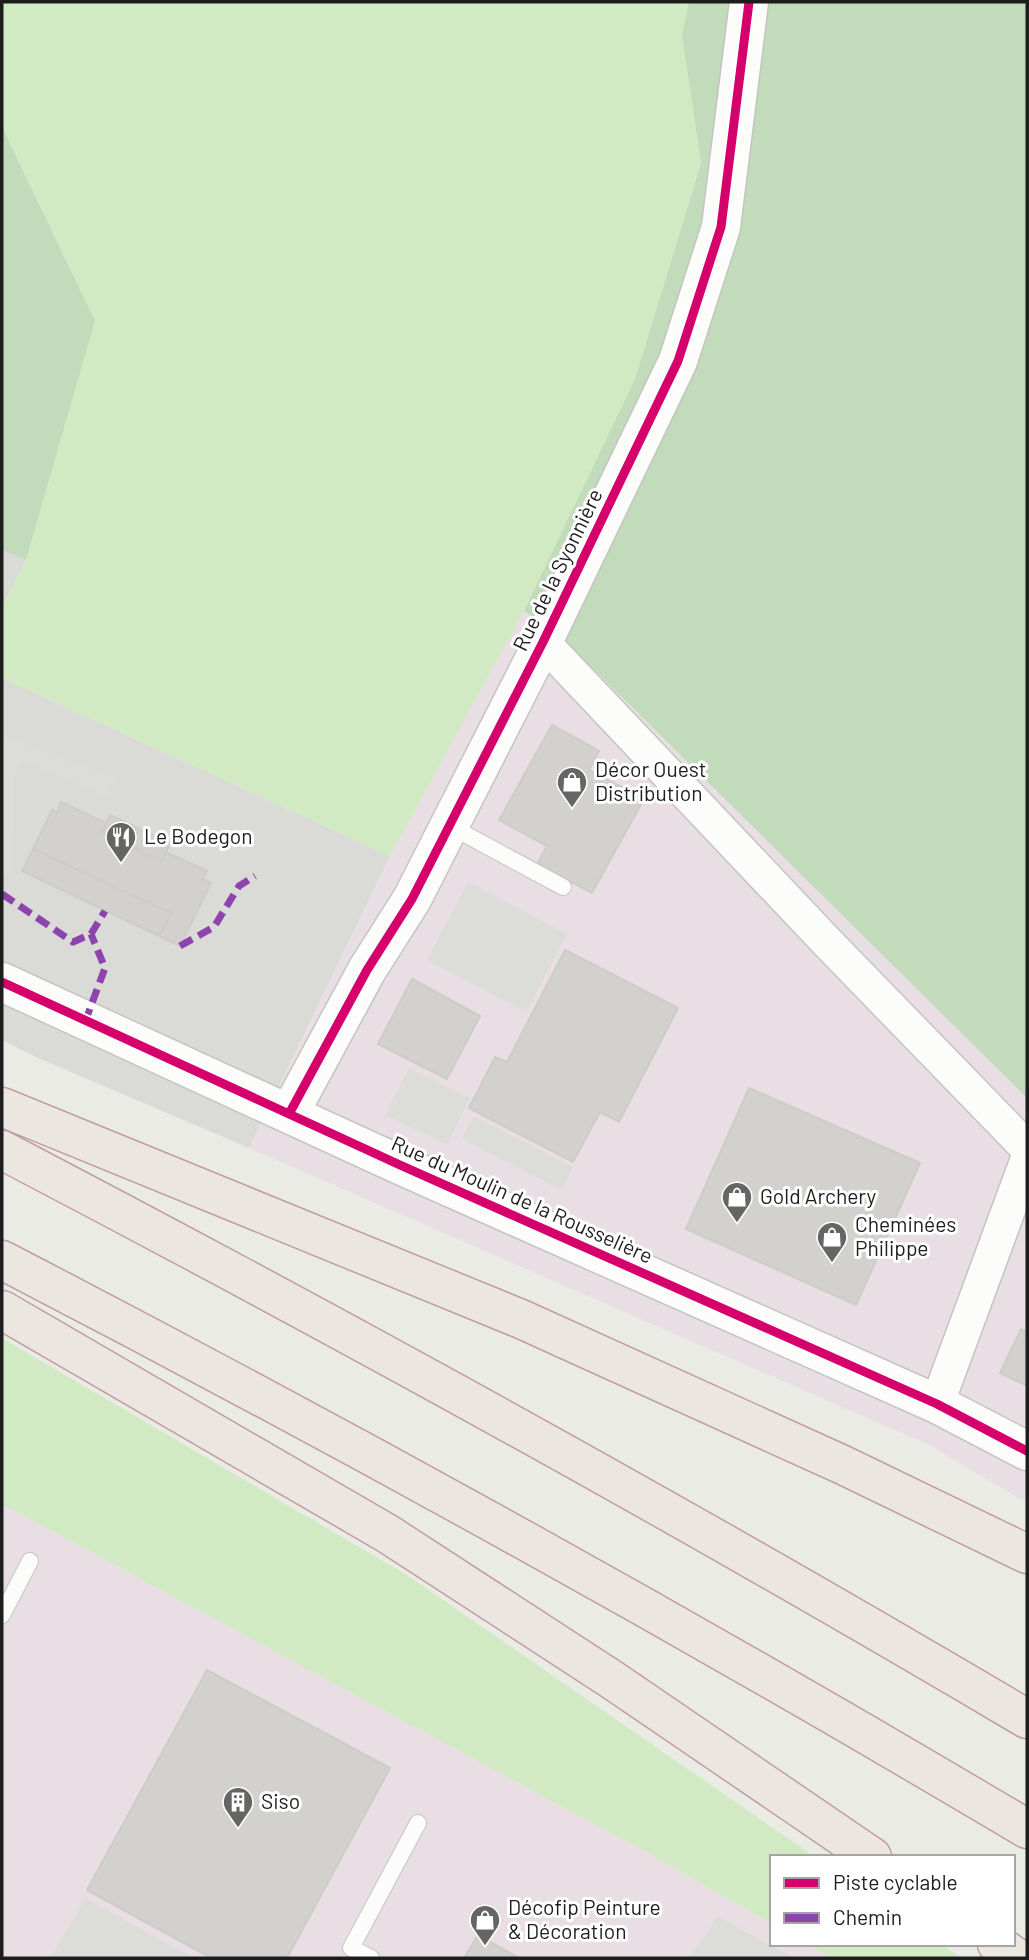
<svg xmlns="http://www.w3.org/2000/svg" width="1029" height="1960" font-family="Barlow,sans-serif">
  <style>
    .residential { fill: #dadad7 }
    .industrial { fill: #e9dee3 }
    .grass { fill: #d2eac4 }
    .forest { fill: #c1dbbb }
    .parking { fill: #dcdcd9 }
    .building { fill: #d2d1cd; stroke: #ceccc7; stroke-width: 2 }
    .lines { fill: none; stroke-linecap: round; stroke-linejoin: round }
    .service-casing { stroke: #c4c4c2; stroke-width: 18 }
    .minor-casing { stroke: #c4c4c2; stroke-width: 36 }
    .tertiary-casing { stroke: #c4c4c2; stroke-width: 41 }
    .trunk-casing { stroke: #c19da2; stroke-width: 41 }
    .service { stroke: #fcfcfb; stroke-width: 16 }
    .minor { stroke: #fcfcfb; stroke-width: 33 }
    .tertiary { stroke: #fcfcfb; stroke-width: 38 }
    .trunk { stroke: #ece6e1; stroke-width: 38 }
    .quiet { stroke: #8e44ad; stroke-width: 7; stroke-dasharray: 14 7; stroke-linecap: butt }
    .cycleway-casing { stroke: #fff; stroke-width: 13 }
    .cycleway { stroke: #d6006c; stroke-width: 9 }
    .labels { text-anchor: middle; stroke-width: 6; stroke-linejoin: round; paint-order: stroke }
    .street-label { font-size: 21px; fill: #1d1d1d; stroke: #fff }
    .poi-label { font-size: 21px; fill: #1d1d1d; stroke: #fff; text-anchor: start }
  </style>
  <rect width="100%" height="100%" fill="#ebebe6"/>
  <!-- residential -->
  <path class="residential" d="M2 550 26 560 2 608Z
    M2 678 390 856 249 1148 38 1058 2 1040Z"/>
  <!-- industrial -->
  <path class="industrial" d="M524 611 558 634 1027 1098V1503L929 1445 249 1148 390 856Z
    M2 1504 648 1853 772 1924V1944H807L831 1958H2Z"/>
  <!-- grass -->
  <path class="grass" d="M2 2H689L682 35 701 162 635 379 524 611 390 856 2 678V608L26 560 95 321 2 127Z
    M2 1338 407 1575 815 1857H772V1924L648 1853 2 1504Z
    M807 1944H941L961 1958H831Z"/>
  <!-- forest -->
  <path class="forest" d="M689 2H1027V1098L558 634 524 611 635 379 701 163 682 35Z
    M2 127 95 321 26 560 2 550Z"/>
  <!-- parking -->
  <path class="parking" d="M2 736 114 778 108 797 23 760 13 778 14 870 2 877Z
    M468 882 567 934 526 1012 427 960Z
    M409 1068 470 1098 447 1145 385 1115Z
    M473 1116 573 1167 561 1190 462 1139Z
    M85 1898 193 1958H51Z
    M718 1916 793 1958H689Z"/>
  <!-- building -->
  <path class="building" d="M552 725 599 751 589 770 644 799 592 893 537 864 547 846 499 820Z
    M61 802 106 823 101 833 162 862 166 852 207 871 203 879 211 883 180 946 159 936 171 913 33 849 52 810 58 812Z
    M110 815 170 843 162 862 101 833Z
    M33 849 171 913 159 936 22 871Z
    M565 950 678 1008 619 1122 600 1112 573 1162 469 1108 495 1057 507 1062Z
    M412 979 480 1016 447 1079 378 1044Z
    M749 1088 920 1163 856 1305 686 1229Z
    M1021 1329 1027 1332V1386L1000 1373Z
    M207 1670 390 1768 287 1958H211L87 1890Z
    M478 1935 519 1958H464Z"/>
  <g class="lines">
    <!-- service casing -->
    <g class="service-casing">
      <path id="service" d="M450 826 563 887
        M2 1615 30 1561
        M371 1958 351 1948 418 1823"/>
    </g>
    <!-- minor casing -->
    <g class="minor-casing">
      <path id="minor" d="M543 642 827 942 1027 1148
        M937 1404 1027 1160"/>
    </g>
    <!-- tertiary casing -->
    <g class="tertiary-casing">
      <path id="tertiary" d="M2 982 400 1165 937 1404 1027 1451
        M289 1114 367 970 412 899 543 642 678 361 721 227 749 2"/>
    </g>
    <!-- trunk casing -->
    <g class="trunk-casing">
      <path id="trunk" d="M2 1107 521 1319 843 1465 1027 1554
        M2 1150C348 1331 691 1520 1027 1719
        M2 1260C349 1440 691 1629 1027 1829
        M2 1310 388 1534 611 1679 872 1857
        M997 1944 1017 1958"/>
    </g>
    <!-- service -->
    <use href="#service" class="service"/>
    <!-- minor -->
    <use href="#minor" class="minor"/>
    <!-- tertiary -->
    <use href="#tertiary" class="tertiary"/>
    <!-- trunk -->
    <use href="#trunk" class="trunk"/>
    <!-- quiet -->
    <path class="quiet" d="M2 894 73 942 91 934 105 911
      M180 946 214 927 239 886 255 876
      M85 1022 105 968 91 934"/>
    <!-- cycleway casing -->
    <g class="cycleway-casing">
      <path id="cycleway" d="M2 982 400 1165 937 1404 1027 1451
        M289 1114 367 970 412 899 543 642 678 361 721 227 749 2"/>
    </g>
    <!-- cycleway -->
    <use href="#cycleway" class="cycleway"/>
  </g>
  <!-- icons -->
  <defs>
    <g id="shop-pin" transform="scale(1.575)"><path d="M0 17L-7.5 6A9.5 9.5 0 1 1 7.5 6Z" fill="#656563" stroke="#fff"/><path d="M-5-2.5h2.3a2.7 3.5 0 0 1 5.4 0H5L5.5 6h-11ZM-1.5-2.5h3a1.5 2.3 0 0 0-3 0Z" fill="#fff"/></g>
    <g id="restaurant-pin" transform="scale(1.575)"><path d="M0 17L-7.5 6A9.5 9.5 0 1 1 7.5 6Z" fill="#656563" stroke="#fff"/><path d="M-5-6h1v4h1v-4h1v4h1v-4h1v5L-1.5 .5V6h-2V.5L-5-1ZM5-6V6H3V1.5H1.5Q1.5-4 5-6Z" fill="#fff"/></g>
    <g id="building-pin" transform="scale(1.575)"><path d="M0 17L-7.5 6A9.5 9.5 0 1 1 7.5 6Z" fill="#656563" stroke="#fff"/><path d="M-4-6H4V6H1V3H-1V6H-4ZM-2.5-4.3h1.7v1.8h-1.7ZM.8-4.3h1.7v1.8H.8ZM-2.5-1h1.7V.8h-1.7ZM.8-1h1.7V.8H.8Z" fill="#fff"/></g>
  </defs>
  <g fill-rule="evenodd">
    <use href="#shop-pin" x="572" y="782"/>
    <use href="#restaurant-pin" x="121" y="837"/>
    <use href="#shop-pin" x="737" y="1197"/>
    <use href="#shop-pin" x="832" y="1237"/>
    <use href="#building-pin" x="238" y="1802"/>
    <use href="#shop-pin" x="485" y="1920"/>
  </g>
  <g class="labels">
    <!-- street labels -->
    <g class="street-label">
      <text transform="translate(558 570) rotate(-64)" y="7">Rue de la Syonnière</text>
      <text transform="translate(522 1200) rotate(24)" y="7">Rue du Moulin de la Rousselière</text>
    </g>
    <!-- poi labels -->
    <g class="poi-label">
      <text x="595" y="777">Décor Ouest<tspan x="595" dy="24">Distribution</tspan></text>
      <text x="144" y="844">Le Bodegon</text>
      <text x="760" y="1204">Gold Archery</text>
      <text x="855" y="1232">Cheminées<tspan x="855" dy="24">Philippe</tspan></text>
      <text x="261" y="1809">Siso</text>
      <text x="508" y="1915">Décofip Peinture<tspan x="508" dy="24">&amp; Décoration</tspan></text>
    </g>
  </g>
  <!-- border -->
  <rect width="1029" height="1960" fill="none" stroke="#1d1d1d" stroke-width="7"/>
  <!-- legend -->
  <rect x="770" y="1855" width="245" height="91" fill="#ffffff" stroke="#a5a5a5" stroke-width="2"/>
  <rect x="784" y="1878" width="35" height="10" fill="#d6006c" stroke="#a5a5a5" stroke-width="2"/>
  <text x="833" y="1890" font-size="21" fill="#1d1d1d">Piste cyclable</text>
  <rect x="784" y="1913" width="35" height="10" fill="#8e44ad" stroke="#a5a5a5" stroke-width="2"/>
  <text x="833" y="1925" font-size="21" fill="#1d1d1d">Chemin</text>
</svg>
